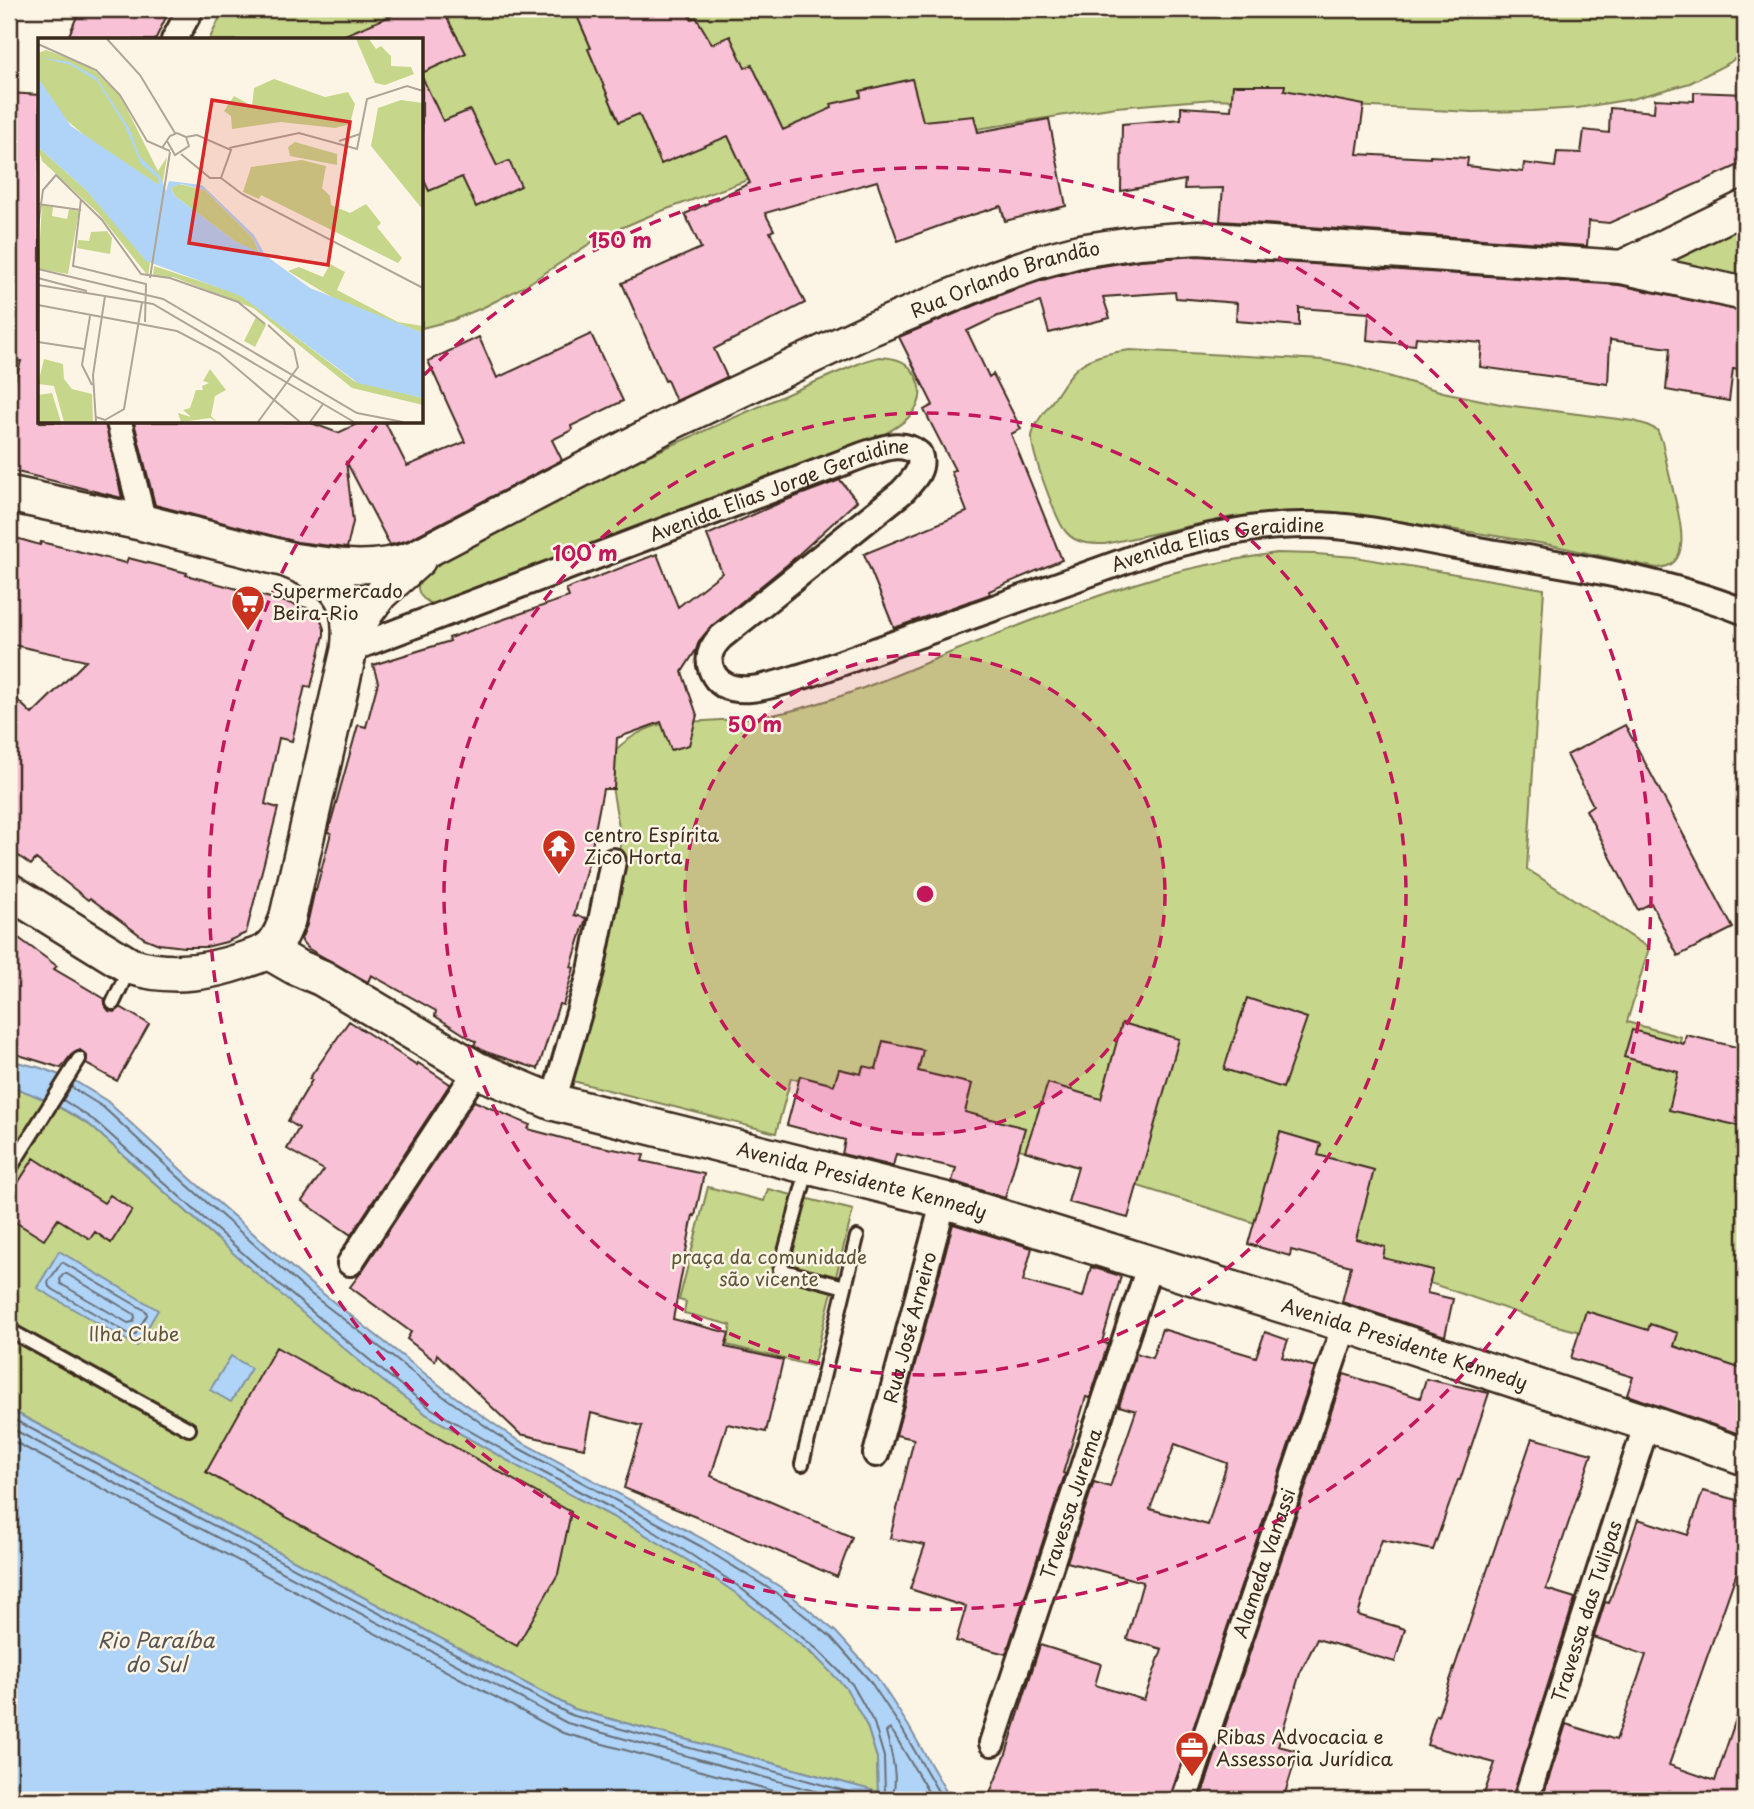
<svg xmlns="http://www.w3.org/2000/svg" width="1754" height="1809" font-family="'Playpen Sans',sans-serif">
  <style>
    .green { fill: #c6d78c; stroke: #808055; stroke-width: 2 }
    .water { fill: #afd4f8; stroke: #8190a1; stroke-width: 2 }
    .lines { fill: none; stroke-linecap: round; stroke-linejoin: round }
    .shore { stroke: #696e75; stroke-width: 2 }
    .building { fill: #f9c1d6; stroke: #3b2a1e; stroke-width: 2; fill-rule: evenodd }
    .service-casing { stroke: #3b2a1e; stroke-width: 18 }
    .minor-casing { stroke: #3b2a1e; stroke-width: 30 }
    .tertiary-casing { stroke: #3b2a1e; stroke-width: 37 }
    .secondary-casing { stroke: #3b2a1e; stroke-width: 40 }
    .service { stroke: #fcf5e5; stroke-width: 12 }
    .minor { stroke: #fcf5e5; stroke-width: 24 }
    .tertiary { stroke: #fcf5e5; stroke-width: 32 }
    .secondary { stroke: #fcf5e5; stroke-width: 35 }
    .ring { fill: none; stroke: #c2185b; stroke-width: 3.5; stroke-dasharray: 12 9 }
    .labels { text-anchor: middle; stroke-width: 5; stroke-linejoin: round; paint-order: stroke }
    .street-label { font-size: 19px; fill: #3b2a1e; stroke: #fcf5e5 }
    .poi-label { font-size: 19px; fill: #3b2a1e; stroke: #fcf5e5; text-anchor: start }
    .park-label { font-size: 19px; fill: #5e553a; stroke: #fcf5e5 }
    .water-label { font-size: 21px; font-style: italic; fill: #585454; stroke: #fcf5e5 }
    .inset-road { fill: none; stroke: #afa495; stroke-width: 2 }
    .view { fill: #d62828; fill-opacity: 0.15; stroke: #d62828; stroke-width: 3.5 }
    .inset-edge { fill: none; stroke: #3b2a1e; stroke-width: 3.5 }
    .centre { fill: #c2185b; stroke: #fcf5e5; stroke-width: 3.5 }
    .ring-label { font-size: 21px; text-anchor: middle; font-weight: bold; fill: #c2185b; stroke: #fcf5e5; stroke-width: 5; stroke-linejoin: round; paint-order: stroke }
  </style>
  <rect width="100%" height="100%" fill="#fcf5e5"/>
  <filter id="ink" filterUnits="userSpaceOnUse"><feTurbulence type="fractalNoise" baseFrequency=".0143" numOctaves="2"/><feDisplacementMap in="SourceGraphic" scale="14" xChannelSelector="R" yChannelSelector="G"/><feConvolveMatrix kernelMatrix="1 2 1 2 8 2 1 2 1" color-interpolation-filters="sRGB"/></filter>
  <g filter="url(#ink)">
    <!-- green -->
    <path class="green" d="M224 9H1745V51L1729 63 1690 83 1632 99 1578 108 1532 111 1473 112 1214 99 1116 107 895 142 792 164 656 213 600 237 525 286 484 307 453 320 422 328V40H209Z
      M1745 207V294L1622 267Z
      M1130 350 1323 360 1350 365 1443 392 1505 405 1634 421 1647 425 1657 430 1662 441C1665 457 1669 474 1673 490 1678 513 1696 567 1657 568L1551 545 1490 535 1363 516 1310 512 1232 517 1105 544C1091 544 1076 544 1066 532 1057 522 1030 450 1032 436 1034 424 1043 414 1050 404 1059 393 1065 380 1075 370 1090 355 1111 353 1130 350Z
      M879 357C896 358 907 360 916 376 937 417 879 436 852 449L435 605C414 598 416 585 422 567L557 496 801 388 865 361Z
      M1277 553 1316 554 1355 557 1544 589 1527 869 1649 948 1627 1022 1681 1037 1674 1069 1745 1085V1373L1553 1325 1231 1215 791 1078 776 1133 565 1079 619 866C619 857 621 848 620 839 620 820 606 774 612 757 620 739 649 727 666 723 711 720 755 721 798 709 853 695 905 671 957 650 1023 624 1089 597 1157 577 1196 566 1236 559 1277 553Z
      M9 1086 38 1095 91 1126 215 1237 426 1414 526 1471 636 1529 687 1560 734 1591 775 1623 832 1671 846 1688 858 1707 867 1726 877 1758 878 1792 574 1709 9 1409Z
      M708 1187 764 1201 768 1189 853 1210 813 1366 727 1345 731 1325 684 1313 686 1302 679 1300Z"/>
    <!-- water -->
    <path class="water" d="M9 1060 41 1068 73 1080 107 1101 191 1179 312 1285 447 1391 514 1438 705 1540 782 1588 836 1632 876 1676 908 1725 951 1800H9V1409L574 1709 878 1792 877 1758 867 1726 846 1688 814 1655 734 1592 687 1560 636 1529 526 1471 426 1414 379 1378 251 1269 91 1126C63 1108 40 1096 9 1086Z
      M59 1251 158 1310 137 1346 37 1288Z
      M231 1356 251 1368 231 1402 210 1390Z"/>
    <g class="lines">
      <!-- shore -->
      <path class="shore" d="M71 1087 103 1107 186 1184 307 1291 443 1396 511 1444 702 1547 778 1594 831 1637 870 1681 902 1729 943 1800
        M62 1262 146 1311 147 1315 135 1335H131L49 1287 48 1282Z
        M63 1274H67L134 1314 135 1317 133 1322 128 1323 61 1284 60 1280Z
        M9 1417 571 1715 874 1799 881 1798 885 1794 884 1757 874 1723 852 1684 818 1650 738 1586 690 1554 640 1523 529 1465 430 1408 384 1372 255 1264 95 1121 63 1100
        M9 1427 567 1723 847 1800
        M9 1439 563 1733 807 1800
        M891 1800C900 1781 891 1751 886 1732L890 1729 894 1734 933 1800"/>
    </g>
    <!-- building -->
    <path class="building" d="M80 9H170L155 40H67Z
      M407 9H442L466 53 422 73V40H333Z
      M574 9H686L691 19 696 17 712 44 730 36 745 68 752 65 783 130 832 108 831 104 861 97 860 91 912 79 923 121 974 116 978 132 1049 119 1066 206 1005 221 1001 206 953 221 898 241 877 181 765 213 774 230 770 232 805 303 714 349 727 377 676 401 667 380 665 381 622 283 701 248 685 214 750 183 728 136 661 164 639 114 619 122 588 49 591 48Z
      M422 77 443 121 470 110 497 166 509 161 521 186 476 207 462 177 429 191 422 176Z
      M1233 85H1285L1284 90 1364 105 1357 154 1430 158V156L1468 158 1467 166 1523 172 1524 163 1555 167 1557 152 1581 153 1584 130 1609 133 1610 108 1654 112 1655 99 1694 101V92L1745 94V127H1743L1739 165 1609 223 1589 221 1587 246 1220 221 1223 188 1184 189 1185 180 1121 191 1122 124 1181 119V107L1231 110Z
      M9 93 40 95V422H105L122 498 9 470V401L21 361 9 362Z
      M1198 256 1619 285 1745 312V371L1733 369 1729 401 1666 390 1670 348 1610 340 1608 384 1480 367 1482 343 1416 337 1415 345 1367 340 1369 313 1299 308V326L1236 321 1237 303 1176 298 1175 292 1103 297 1110 318 1049 333 1040 302 998 316 967 331 989 377 993 374 1021 429 1011 434 1062 560 989 591 990 594 894 628 864 554 967 512 951 471 955 470 924 410 933 405 899 337 1005 293 1043 280 1083 269 1141 260Z
      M591 334 623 401 571 426 572 430 552 440 562 460 408 540 390 545 346 461 353 522 347 548 297 542 155 505 134 422H309L338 433 361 422H385L407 466 465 442 428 361 479 337 497 378Z
      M840 480 857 501 788 564 712 626 699 641 696 650 682 672 697 715 689 745 671 750 661 722 617 738 614 789H603L590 856 574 915 586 918 571 967 574 968 563 1005 559 1004 538 1069 486 1052 474 1045 476 1042 435 1016 436 1011 371 975 368 982 309 949 303 943 301 939 307 925 315 889 316 890 331 833 328 832 358 725 366 727 378 682 373 665 450 641 449 638 569 597 566 589 657 554 678 607 722 573 707 535 784 501Z
      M9 536 40 545 41 542 126 563 128 558 187 573 186 575 307 608 311 609 320 617 324 629V635L311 687 305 686 292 741 279 738 265 804 278 808 246 933 226 942 206 947H184L159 944 144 938 90 898 88 900 36 859 31 865 9 849V692L32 714 86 661 9 644Z
      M1625 725 1733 928 1678 956 1651 903 1638 910 1586 810 1593 805 1567 755Z
      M9 931 57 966 54 969 105 999 104 1004 109 1011 114 1012 120 1007 149 1024 117 1081 86 1064 87 1056 80 1050 71 1055 61 1068 9 1052Z
      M1247 998 1307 1018 1283 1088 1224 1069Z
      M349 1021 417 1065 418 1063 450 1084 351 1235 302 1201 324 1170 287 1149 299 1128 288 1121 312 1080 309 1079Z
      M1122 1023 1179 1039 1128 1218 1068 1202 1078 1167 1025 1151 1048 1083 1101 1099Z
      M1632 1030 1684 1044 1686 1035 1745 1049V1127L1669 1110 1678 1072 1624 1057Z
      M883 1041 923 1050 918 1071 972 1084 965 1112 1025 1128 1005 1198 952 1181 956 1168 896 1154 893 1166 842 1154 845 1140 787 1125 800 1076 834 1085 839 1069 861 1074 863 1066 876 1069Z
      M474 1101 530 1125 528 1129 577 1142 644 1155 642 1161 704 1174 695 1216 693 1215 673 1319 729 1333 725 1347 783 1360 766 1432 727 1424 711 1476 852 1537 837 1577 728 1530 624 1488 642 1426 591 1413 584 1448 520 1434 437 1354 435 1361 407 1339 411 1332 350 1287 362 1271Z
      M1280 1132 1321 1144 1318 1155 1374 1170 1356 1239 1385 1247 1383 1258 1433 1270 1427 1293 1453 1299 1445 1336 1342 1302 1351 1266 1291 1250 1290 1256 1248 1244Z
      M34 1158 104 1203 110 1195 132 1210 111 1243 95 1232 90 1239 58 1219 44 1240 9 1218V1197Z
      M953 1224 1032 1248 1023 1281 1083 1297 1091 1267 1121 1276 1102 1342 1108 1344 1090 1398 1086 1397 1063 1473 1065 1474 1006 1654 956 1641 966 1607 910 1589 925 1545 890 1538 914 1439 896 1435Z
      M1586 1311 1648 1330 1650 1324 1678 1333 1674 1346 1745 1370V1436L1627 1395 1633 1377 1571 1358Z
      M1162 1329 1256 1357 1265 1332 1288 1340 1282 1357 1315 1367 1169 1800H987L1006 1754 1040 1645 1101 1664 1095 1685 1144 1700 1162 1649 1127 1639 1143 1582 1067 1562 1094 1482 1110 1487 1136 1411 1119 1406 1136 1353 1152 1358ZM1175 1444 1227 1463 1208 1525 1150 1509Z
      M276 1347 571 1512 558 1574 517 1646 206 1472Z
      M1344 1374 1420 1398 1426 1379 1489 1393 1460 1480H1458L1433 1550 1382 1540 1374 1562 1358 1615 1405 1629 1395 1662 1317 1639 1300 1673 1278 1746 1298 1751 1283 1800H1200Z
      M1532 1438 1592 1454 1546 1589 1575 1598 1512 1800H1500L1484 1794 1495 1763 1427 1745 1436 1715 1438 1716Z
      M1703 1491 1745 1502V1549L1669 1765 1715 1781 1741 1704 1745 1705V1800H1542L1566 1724 1616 1740 1646 1655 1594 1637 1605 1602 1609 1603 1638 1519 1688 1535Z"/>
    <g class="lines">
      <!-- service casing -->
      <g class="service-casing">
        <path id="service" d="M113 1003 130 967
          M9 1170 79 1059
          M845 1287 857 1237
          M9 1330 189 1429
          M802 1464 845 1287 780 1270 808 1167"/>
      </g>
      <!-- minor casing -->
      <g class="minor-casing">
        <g id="minor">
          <path d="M174 40 191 9"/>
          <path d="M119 422 144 523"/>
          <path id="s1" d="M349 650 863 455C882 449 902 439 919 454 925 470 912 481 902 492L721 637C711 647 706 657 712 671 727 707 786 680 813 673L1158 549C1208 536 1258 524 1310 525 1362 525 1415 539 1467 548 1560 564 1657 577 1745 612"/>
          <path d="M553 1102 591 971 613 861"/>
          <path d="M350 1263 477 1070"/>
          <path id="s2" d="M876 1454 944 1200"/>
          <path id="s3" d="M992 1743 1150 1264"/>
          <path id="s4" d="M1184 1800 1345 1324"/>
          <path id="s5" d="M1526 1800 1647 1423"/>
        </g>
      </g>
      <!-- tertiary casing -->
      <g class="tertiary-casing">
        <g id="tertiary">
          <path d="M1622 267 1745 207"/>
          <path id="s6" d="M295 560C338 566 374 572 415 557L674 422 869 330 998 276 1038 262 1079 251 1139 242 1198 238 1622 267 1745 294"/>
          <path d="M350 640 368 611 381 594 419 560"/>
        </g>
      </g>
      <!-- secondary casing -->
      <g class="secondary-casing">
        <g id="secondary">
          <path d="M9 494 144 523 286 559C335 579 356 594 349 650L287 920C282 932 278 944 267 951 261 955 253 957 247 959 209 973 168 978 130 966L9 891"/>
          <path id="s7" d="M268 951 294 966 322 978 477 1070 553 1102 944 1200 1345 1324 1647 1423 1745 1457"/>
        </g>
      </g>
      <!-- service -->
      <use href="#service" class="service"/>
      <!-- minor -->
      <use href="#minor" class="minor"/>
      <!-- tertiary -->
      <use href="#tertiary" class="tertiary"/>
      <!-- secondary -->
      <use href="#secondary" class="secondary"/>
    </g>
  </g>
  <!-- distance rings -->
  <circle cx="925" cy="894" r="240" fill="#c2185b" fill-opacity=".12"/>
  <g class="ring">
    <circle cx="925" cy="894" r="240"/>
    <circle cx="925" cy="894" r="481"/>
    <path d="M424 375A721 721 0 1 1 377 426"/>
  </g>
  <!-- icons -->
  <defs>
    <g id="supermarket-pin" transform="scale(1.75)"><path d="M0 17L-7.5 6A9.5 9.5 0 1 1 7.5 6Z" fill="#c8321e" stroke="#fcf5e5"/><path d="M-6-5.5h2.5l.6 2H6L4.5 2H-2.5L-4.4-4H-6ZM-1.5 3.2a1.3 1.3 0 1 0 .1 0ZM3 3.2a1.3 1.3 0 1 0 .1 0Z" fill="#fff"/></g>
    <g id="temple-pin" transform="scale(1.75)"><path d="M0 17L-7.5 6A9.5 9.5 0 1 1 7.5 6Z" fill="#c8321e" stroke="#fcf5e5"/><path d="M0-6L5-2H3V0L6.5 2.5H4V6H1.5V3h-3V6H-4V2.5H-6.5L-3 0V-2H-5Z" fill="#fff"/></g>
    <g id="office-pin" transform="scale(1.75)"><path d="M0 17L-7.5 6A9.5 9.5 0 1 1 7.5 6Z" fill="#c8321e" stroke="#fcf5e5"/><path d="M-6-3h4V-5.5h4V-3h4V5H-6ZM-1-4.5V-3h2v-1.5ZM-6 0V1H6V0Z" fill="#fff"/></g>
  </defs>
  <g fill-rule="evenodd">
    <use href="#supermarket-pin" x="248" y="602"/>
    <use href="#temple-pin" x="559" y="846"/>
    <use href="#office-pin" x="1192" y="1748"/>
  </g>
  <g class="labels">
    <!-- street labels -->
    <g class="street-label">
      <text dy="7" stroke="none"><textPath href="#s6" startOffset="775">Rua Orlando Brandão</textPath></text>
      <text dy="7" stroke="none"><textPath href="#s1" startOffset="460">Avenida Elias Jorge Geraidine</textPath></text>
      <text dy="7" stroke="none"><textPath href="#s1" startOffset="1460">Avenida Elias Geraidine</textPath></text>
      <text dy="7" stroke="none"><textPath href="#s7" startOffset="642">Avenida Presidente Kennedy</textPath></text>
      <text dy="7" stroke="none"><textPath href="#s2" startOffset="131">Rua José Arneiro</textPath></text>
      <text dy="7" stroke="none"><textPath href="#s7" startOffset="1209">Avenida Presidente Kennedy</textPath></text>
      <text dy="7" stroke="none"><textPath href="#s3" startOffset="252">Travessa Jurema</textPath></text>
      <text dy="7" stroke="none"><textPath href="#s4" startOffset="250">Alameda Vanassi</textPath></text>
      <text dy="7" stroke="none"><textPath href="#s5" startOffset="198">Travessa das Tulipas</textPath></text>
    </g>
    <!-- poi labels -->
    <g class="poi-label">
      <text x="272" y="598">Supermercado<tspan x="272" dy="22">Beira-Rio</tspan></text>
      <text x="584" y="842">centro Espírita<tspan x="584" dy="22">Zico Horta</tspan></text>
      <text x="1216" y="1744">Ribas Advocacia e<tspan x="1216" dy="22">Assessoria Jurídica</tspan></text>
    </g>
    <!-- park labels -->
    <g class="park-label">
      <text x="769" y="1264">praça da comunidade<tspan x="769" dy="22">são vicente</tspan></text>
      <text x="134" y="1341">Ilha Clube</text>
    </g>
    <!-- water labels -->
    <g class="water-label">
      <text x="156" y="1648">Rio Paraíba<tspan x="156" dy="24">do Sul</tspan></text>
    </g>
  </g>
  <!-- overview -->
  <g transform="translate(38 38)">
    <rect width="385" height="385" fill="#fcf5e5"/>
    <path d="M318 1H331L338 11 343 8 353 18V28L373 29 376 36 347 47 337 45ZM8 12 52 28 82 57 120 133 129 119 124 149 59 108 26 80 0 40V15ZM236 41 287 59 310 54 317 66 312 86 297 90 243 84 194 91 193 78 186 73 196 58 214 68 216 50ZM363 62 385 65V172L333 108 340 70ZM257 104 299 116V127L252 118 250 109ZM0 109 48 152 112 225 110 238 60 175 4 123ZM264 122 288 128 284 150 292 158 293 167 312 175 328 166 343 185 339 189 364 220 360 225 223 157 221 161 205 154 213 129ZM141 146 167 152 215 200 221 215 198 204 137 158 133 150ZM4 167 15 169 14 178 29 181 31 171 41 173 30 236 0 231ZM69 193 74 200 72 216 39 210 40 202 51 203 53 194ZM292 226 307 234 299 252 360 284 385 288V295L302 264 250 233 261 229 285 239ZM116 228 201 256 316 343 385 360V367L314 350 215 270 135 239H115ZM218 279 228 287 217 309 206 303ZM6 321 25 326 26 341 34 351 54 356 55 384H26L16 348 0 346ZM172 331 188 352 177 358 173 378 179 384 172 380 143 384 140 375 153 379 145 372 152 370 158 352H165L164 348 171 345 165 343ZM14 355 23 384H0V357Z" fill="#c6d78c"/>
    <path d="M0 19 31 24 58 39 91 90 102 119 122 138 128 153 131 143 164 147 216 197 227 217 272 250 385 295V360L320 345 203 258 108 223 48 152 0 109V40L33 88 121 147 120 140 103 126 87 88 59 43 33 27ZM143 146 167 152 215 200 221 214 198 204 137 158 133 150Z" fill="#afd4f8" fill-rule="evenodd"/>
    <path class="inset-road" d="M69 1 102 37 137 95M0 6 58 32 82 57 109 103 132 113M148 99 159 97 193 112 183 140M301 103 322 96M124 110 132 98 139 95 148 99 151 108 137 117 129 103M191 110 261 95 319 111 329 61 369 48 385 53M143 116 172 140H183L204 156 385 250M43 161 35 228 108 246 107 284M0 166 43 172M0 188 5 152 18 137 64 182 103 236 132 240 200 264 227 286M0 231 125 261 319 375 365 384M0 240 49 253M112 240 132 114M0 247 115 266 316 384M0 267 139 293 181 315 262 384M52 278 44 327 54 347M0 304 46 311M58 379 67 382 86 371 104 264M58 384 55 337 67 258M220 384 260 329 256 311 230 287M272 384 285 366"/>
    <path class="view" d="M174 62 312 84 290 227 151 205Z"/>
    <rect width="385" height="385" class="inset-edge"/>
  </g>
  <circle cx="925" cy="894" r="10" class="centre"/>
  <g class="ring-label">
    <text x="620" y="248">150 m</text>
    <text x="585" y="561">100 m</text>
    <text x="755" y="732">50 m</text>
  </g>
  <!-- margin -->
  <rect width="1754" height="1809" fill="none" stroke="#fcf5e5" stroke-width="35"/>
  <rect x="18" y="18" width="1719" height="1774" fill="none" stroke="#3b2a1e" stroke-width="2.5" filter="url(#ink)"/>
</svg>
